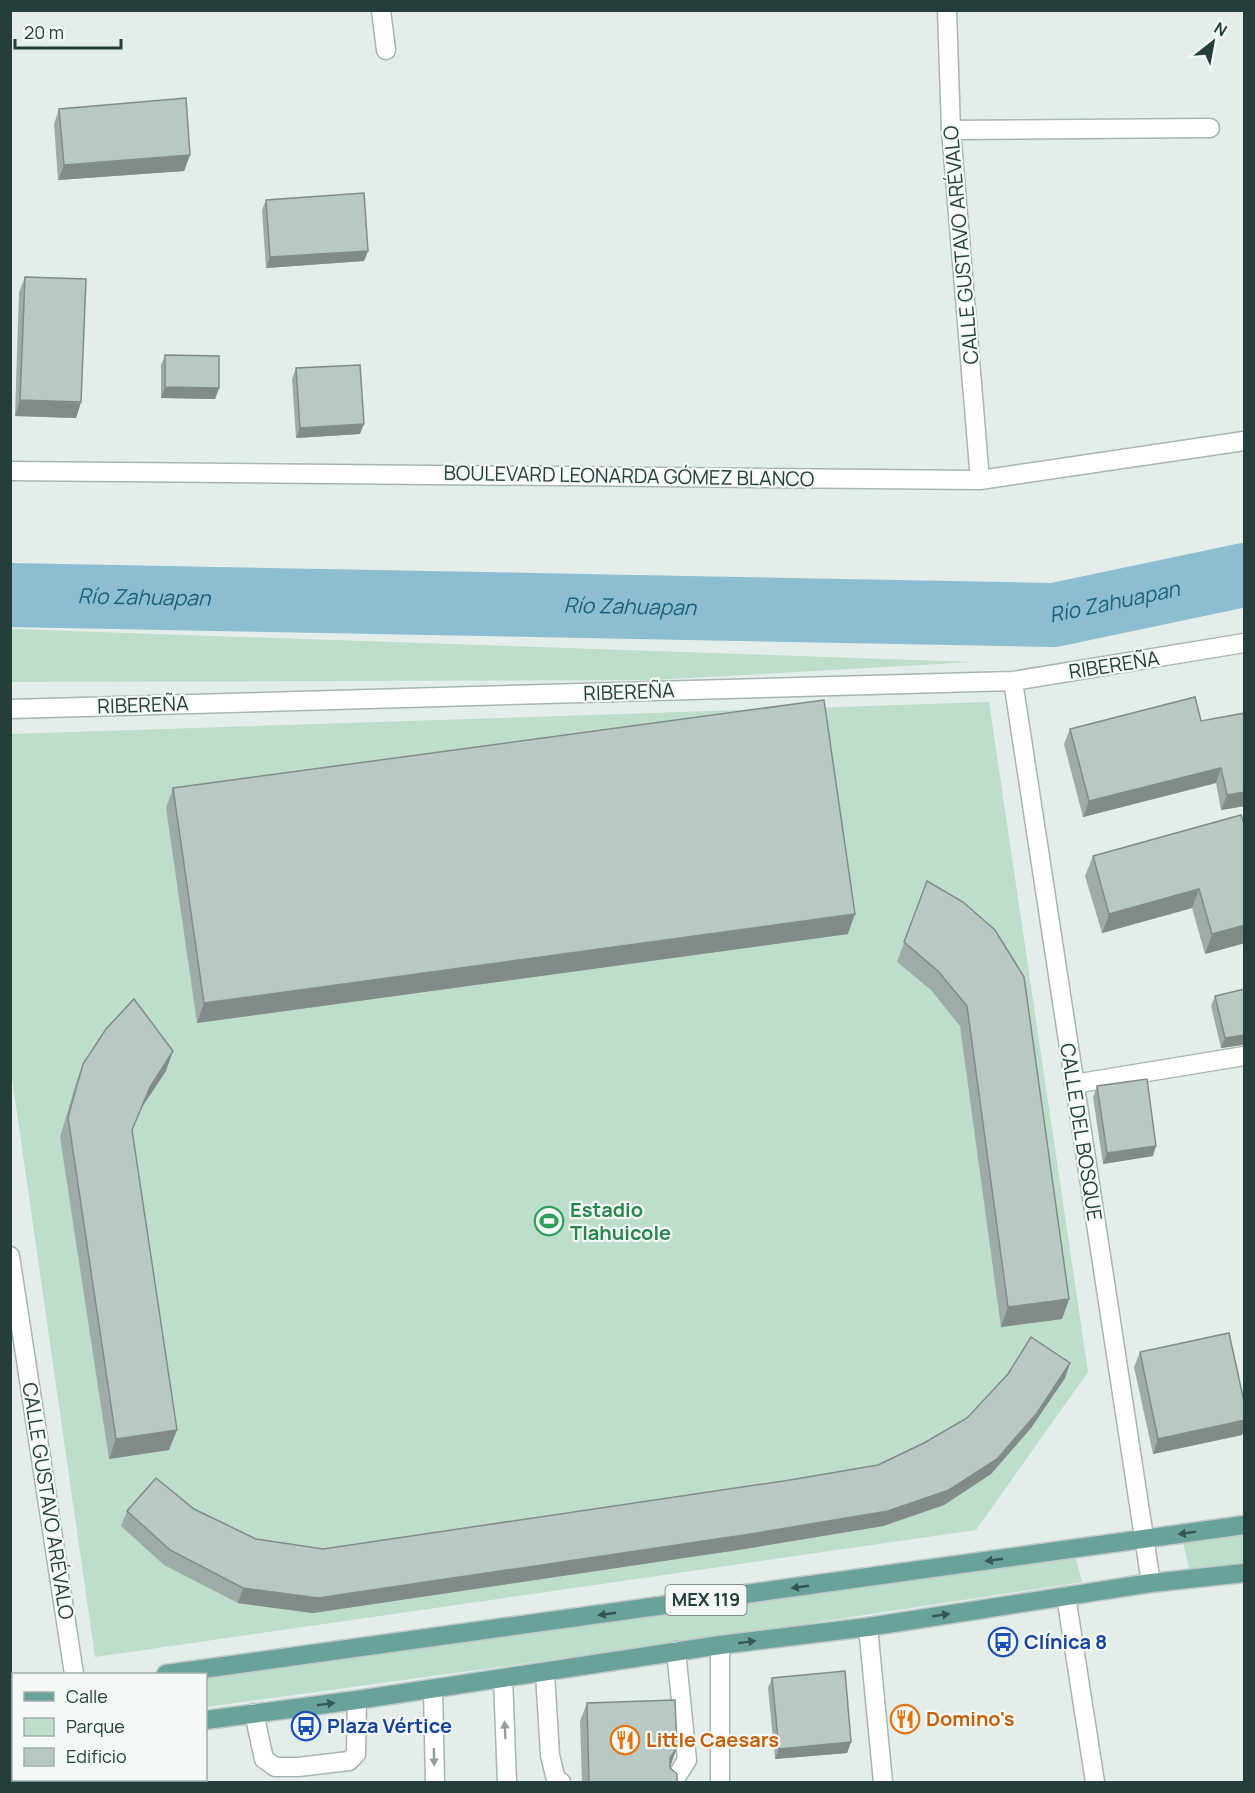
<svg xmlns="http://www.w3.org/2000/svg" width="1255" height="1793" font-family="Manrope,sans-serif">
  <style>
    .green { fill: #bcdeca }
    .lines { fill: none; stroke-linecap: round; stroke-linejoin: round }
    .river { stroke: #8cbdd1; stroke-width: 64 }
    .minor-casing { stroke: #a6b5b2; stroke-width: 21 }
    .major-casing { stroke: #c1c9c8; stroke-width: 21 }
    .minor { stroke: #fff; stroke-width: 18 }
    .major { stroke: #68a29b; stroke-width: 18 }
    .wall { fill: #9eaca8 }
    .shaded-wall { fill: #818c88 }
    .building { fill: #b8c8c3; stroke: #818c88; stroke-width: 1.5 }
    .oneway { fill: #345753 }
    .oneway2 { fill: #919e9d }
    .labels { text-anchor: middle; stroke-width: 4.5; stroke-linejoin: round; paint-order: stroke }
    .shield { fill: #f4f9f7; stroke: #627673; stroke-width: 1.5 }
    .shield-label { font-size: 18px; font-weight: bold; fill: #233e3b }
    .street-label { font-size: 20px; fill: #233e3b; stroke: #f4f9f7 }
    .leisure-label { font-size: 20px; font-weight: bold; fill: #27864d; stroke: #f4f9f7; text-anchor: start }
    .transit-label { font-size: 20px; font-weight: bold; fill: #164399; stroke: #f4f9f7; text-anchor: start }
    .food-label { font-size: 20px; font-weight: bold; fill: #c56008; stroke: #f4f9f7; text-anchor: start }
    .water-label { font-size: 21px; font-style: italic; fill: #1d5e7a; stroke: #f4f9f7 }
  </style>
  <rect width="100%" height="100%" fill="#e3edea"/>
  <!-- green -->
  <path class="green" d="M11 629 973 662 654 680 11 682Z
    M989 702 1088 1372 976 1530 95 1657 11 1071 10 734Z
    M1244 1534V1565L1190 1572 1183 1543Z
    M1075 1556 1082 1582 725 1636 206 1707V1675Z"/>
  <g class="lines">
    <!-- river -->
    <path class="river" id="s1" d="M10 595 1054 615 1244 575"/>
    <!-- minor casing -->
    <g class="minor-casing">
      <path id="minor" d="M381 10 386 50
        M947 10 951 130 980 480
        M951 130 1210 128
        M10 471 980 480 1244 441
        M1013 681 1151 1583
        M10 709 1013 681 1244 643
        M1074 1084 1244 1056
        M10 1256 74 1674
        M1066 1596 1095 1782
        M868 1627 883 1782
        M720 1645V1782
        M545 1673 550 1755 556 1780 561 1782
        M503 1678 507 1782
        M433 1689 435 1782
        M254 1713 264 1759 275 1767H298L349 1761 356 1754 357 1700
        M673 1782 687 1760 676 1651"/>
    </g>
    <!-- major casing -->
    <g class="major-casing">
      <path id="major" d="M166 1674 1244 1525
        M10 1695H14
        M206 1720 357 1700 720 1645 868 1627 1151 1583 1244 1573
        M10 1748H14"/>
    </g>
    <!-- minor -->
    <use href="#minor" class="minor"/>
    <!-- major -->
    <use href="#major" class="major"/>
  </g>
  <!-- wall -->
  <path class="wall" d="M59 109 190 155 184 171 58 180 54 124Z
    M266 200 368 251 364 261 266 268 262 210Z
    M25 277 81 402 76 418 15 416 19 292Z
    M165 355 219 388 215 399 161 398V365Z
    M296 368 360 434 296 438 292 379Z
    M1201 721 1245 806 1221 810 1216 783 1083 817 1064 744 1070 729Z
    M173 788 848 934 197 1023 166 808Z
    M1245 827V943L1205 954 1192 908 1102 933 1085 876 1093 856Z
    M927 881 1069 1299 1062 1319 1001 1327 960 1026 931 990 897 962Z
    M1245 989V1045H1242L1221 1048 1211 1006 1215 996Z
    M83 1064 166 1071 142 1107 132 1131 169 1450 109 1459 60 1137 76 1083Z
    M1097 1086 1153 1156 1103 1164 1093 1097Z
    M1140 1352 1245 1420V1428L1242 1435 1153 1454 1134 1367Z
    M1070 1363 1065 1378 1031 1428 991 1474 944 1505 883 1526 738 1550 313 1613 238 1603 164 1565 121 1526 127 1511 194 1509 256 1539 323 1549 790 1480 878 1465 924 1443Z
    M772 1678 851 1742 847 1753 775 1759 768 1688Z
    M587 1703 677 1747 670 1768 677 1782H582L580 1721Z"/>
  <!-- shaded-wall -->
  <path class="shaded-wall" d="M190 155 184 171 58 180 64 165Z
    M368 251 364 261 266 268 270 257Z
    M165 387 219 388 215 399 161 398Z
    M20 400 81 402 76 418 15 416Z
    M364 424 360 434 296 438 300 428Z
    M1221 768 1216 783 1083 817 1089 801Z
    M1245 792V806L1221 810 1227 795Z
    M1199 889 1192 908 1102 933 1109 914Z
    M855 914 848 934 197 1023 204 1003Z
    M1245 925V943L1205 954 1212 934Z
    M1245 1035V1038L1242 1045 1221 1048 1225 1038Z
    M173 1051 166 1071 142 1107 125 1149 150 1087Z
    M1156 1146 1153 1156 1103 1164 1107 1153Z
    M1069 1299 1062 1319 1001 1327 1008 1307Z
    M1070 1363 1065 1378 1031 1428 991 1474 944 1505 883 1526 738 1550 313 1613 238 1603 243 1588 888 1511Z
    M1245 1420V1428L1242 1435 1153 1454 1158 1439Z
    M177 1430 169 1450 109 1459 116 1439Z
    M851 1742 847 1753 775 1759 779 1749Z
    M677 1747 670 1766V1758Z"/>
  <!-- building -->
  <path class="building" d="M186 98 190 155 64 165 59 109Z
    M364 193 368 251 270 257 266 200Z
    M25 277 86 279 81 402 20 400Z
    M165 355 219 356V388L165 387Z
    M360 365 364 424 300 428 296 368Z
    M1195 697 1201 721 1245 713V792L1227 795 1221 768 1089 801 1070 729Z
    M824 700 855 914 204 1003 173 788Z
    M1241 815 1245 827V925L1212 934 1199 889 1109 914 1093 856Z
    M927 881 963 902 995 930 1024 977 1069 1299 1008 1307 967 1006 938 971 904 942Z
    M1245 989V1035L1225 1038 1215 996Z
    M134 999 173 1051 150 1087 132 1130 177 1430 116 1439 68 1117 83 1064 106 1029Z
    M1147 1079 1156 1146 1107 1153 1097 1086Z
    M1229 1333 1245 1406V1420L1158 1439 1140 1352Z
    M1031 1337 1070 1363 1037 1413 997 1459 949 1490 888 1511 744 1535 318 1598 243 1588 170 1550 127 1511 156 1478 194 1509 256 1539 323 1549 790 1480 878 1465 924 1443 967 1418 1008 1374Z
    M845 1671 851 1742 779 1749 772 1678Z
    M675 1700 677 1747 670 1758V1768L677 1774V1782H589L587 1703Z"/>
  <!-- one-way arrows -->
  <defs><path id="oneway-solid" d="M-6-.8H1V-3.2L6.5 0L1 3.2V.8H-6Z" transform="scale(1.5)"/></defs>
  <g class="oneway">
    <use href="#oneway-solid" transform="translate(1187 1533) rotate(171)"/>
    <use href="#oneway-solid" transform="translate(994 1560) rotate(172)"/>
    <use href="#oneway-solid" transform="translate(800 1587) rotate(172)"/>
    <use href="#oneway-solid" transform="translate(607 1614) rotate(172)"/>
    <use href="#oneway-solid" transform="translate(941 1615) rotate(-9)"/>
    <use href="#oneway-solid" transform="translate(747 1642) rotate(-7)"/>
    <use href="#oneway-solid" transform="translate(326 1704) rotate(-7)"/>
  </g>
  <g class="oneway2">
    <use href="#oneway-solid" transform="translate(505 1730) rotate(-93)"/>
    <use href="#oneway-solid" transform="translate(434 1757) rotate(89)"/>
  </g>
  <!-- icons -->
  <defs>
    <g id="stadium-ring" transform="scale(1.5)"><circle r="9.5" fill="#f4f9f7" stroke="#2e9e5b" stroke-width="1.5"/><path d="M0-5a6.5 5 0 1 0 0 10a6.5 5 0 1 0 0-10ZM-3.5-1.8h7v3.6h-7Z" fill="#2e9e5b"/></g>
    <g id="bus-ring" transform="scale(1.5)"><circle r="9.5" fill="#f4f9f7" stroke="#1a4fb4" stroke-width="1.5"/><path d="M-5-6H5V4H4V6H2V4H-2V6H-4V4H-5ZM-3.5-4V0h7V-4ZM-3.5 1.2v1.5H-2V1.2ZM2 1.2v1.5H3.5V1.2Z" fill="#1a4fb4"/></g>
    <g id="restaurant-ring" transform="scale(1.5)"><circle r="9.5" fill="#f4f9f7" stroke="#e8710a" stroke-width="1.5"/><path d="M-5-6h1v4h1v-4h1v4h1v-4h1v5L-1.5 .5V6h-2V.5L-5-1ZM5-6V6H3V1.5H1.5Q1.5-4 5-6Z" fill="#e8710a"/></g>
  </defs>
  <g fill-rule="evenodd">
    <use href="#stadium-ring" x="549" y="1221"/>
    <use href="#bus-ring" x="1003" y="1642"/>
    <use href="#restaurant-ring" x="905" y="1719"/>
    <use href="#bus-ring" x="306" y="1726"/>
    <use href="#restaurant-ring" x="625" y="1740"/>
  </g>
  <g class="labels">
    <!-- shield labels -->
    <rect class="shield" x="665.5" y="1585" width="81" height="30" rx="4.5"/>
    <g class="shield-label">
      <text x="706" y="1606">MEX 119</text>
    </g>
    <!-- street labels -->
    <g class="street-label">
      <text transform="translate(961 245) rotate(-95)" y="7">CALLE GUSTAVO ARÉVALO</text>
      <text transform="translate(629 476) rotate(1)" y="7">BOULEVARD LEONARDA GÓMEZ BLANCO</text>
      <text transform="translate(1114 665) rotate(-9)" y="7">RIBEREÑA</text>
      <text transform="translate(629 692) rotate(-2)" y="7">RIBEREÑA</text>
      <text transform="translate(143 705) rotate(-2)" y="7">RIBEREÑA</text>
      <text transform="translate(1081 1132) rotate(81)" y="7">CALLE DEL BOSQUE</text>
      <text transform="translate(48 1501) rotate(81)" y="7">CALLE GUSTAVO ARÉVALO</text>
    </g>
    <!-- leisure labels -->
    <g class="leisure-label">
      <text x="570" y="1217">Estadio<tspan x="570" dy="23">Tlahuicole</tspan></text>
    </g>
    <!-- transit labels -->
    <g class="transit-label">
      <text x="1024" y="1649">Clínica 8</text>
      <text x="327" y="1733">Plaza Vértice</text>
    </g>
    <!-- food labels -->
    <g class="food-label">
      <text x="926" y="1726">Domino's</text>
      <text x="646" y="1747">Little Caesars</text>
    </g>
    <!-- water labels -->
    <g class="water-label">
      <text dy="7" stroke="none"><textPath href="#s1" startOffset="134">Río Zahuapan</textPath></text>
      <text dy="7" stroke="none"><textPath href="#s1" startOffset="1106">Río Zahuapan</textPath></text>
      <text dy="7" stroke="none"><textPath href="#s1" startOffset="620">Río Zahuapan</textPath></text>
    </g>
  </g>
  <!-- border -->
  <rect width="1255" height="1793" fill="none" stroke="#233e3b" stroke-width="24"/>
  <!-- legend -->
  <rect x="12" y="1673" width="195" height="108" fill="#f4f9f7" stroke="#a0aeac" stroke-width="1.5"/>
  <rect x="24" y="1692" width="30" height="9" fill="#68a29b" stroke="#a0aeac" stroke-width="1.5"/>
  <text x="66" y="1703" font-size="18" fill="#233e3b">Calle</text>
  <rect x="24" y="1718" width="30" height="18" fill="#bcdeca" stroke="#a0aeac" stroke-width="1.5"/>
  <text x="66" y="1733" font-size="18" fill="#233e3b">Parque</text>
  <rect x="24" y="1748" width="30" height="18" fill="#b8c8c3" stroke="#a0aeac" stroke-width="1.5"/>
  <text x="66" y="1763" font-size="18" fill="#233e3b">Edificio</text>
  <!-- north arrow -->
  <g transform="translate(1213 42) rotate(31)" stroke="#f4f9f7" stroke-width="4.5" paint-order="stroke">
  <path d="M0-4.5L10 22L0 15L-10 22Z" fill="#233e3b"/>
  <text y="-9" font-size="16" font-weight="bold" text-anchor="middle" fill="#233e3b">N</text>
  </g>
  <!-- scale -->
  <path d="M15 39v9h106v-9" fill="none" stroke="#233e3b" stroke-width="3"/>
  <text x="24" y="39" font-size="18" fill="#233e3b" stroke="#f4f9f7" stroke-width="4.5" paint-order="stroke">20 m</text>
</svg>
